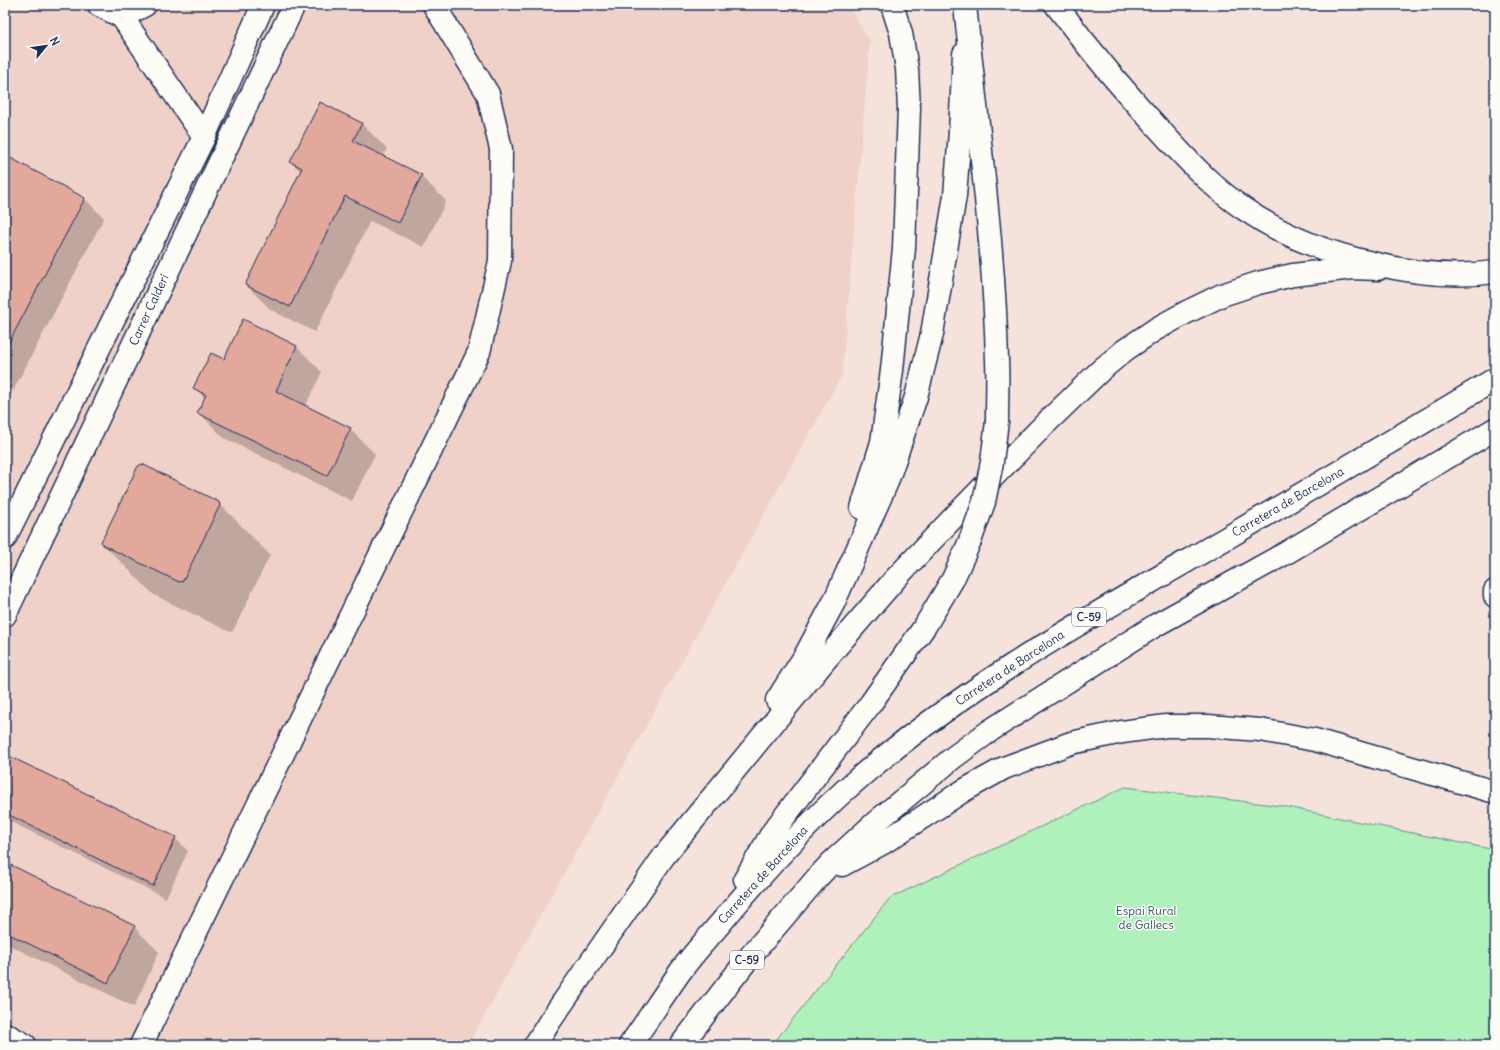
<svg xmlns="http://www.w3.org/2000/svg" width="1500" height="1050" font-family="Delius,sans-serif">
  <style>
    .built { fill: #efd1c8 }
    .green { fill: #aef1ba; stroke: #64908c }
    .shadow { fill: #0003 }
    .building { fill: #e1a89b; stroke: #1b2f5e }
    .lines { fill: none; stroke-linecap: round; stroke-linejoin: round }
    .minor-casing { stroke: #1b2f5e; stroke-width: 25 }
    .highway-casing { stroke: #1b2f5e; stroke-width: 25 }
    .minor { stroke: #fdfcf7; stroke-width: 22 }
    .highway { stroke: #fdfcf7; stroke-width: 22 }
    .highway-bridge-casing { stroke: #1b2f5e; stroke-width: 25; stroke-linecap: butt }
    .highway-bridge { stroke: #fdfcf7; stroke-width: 22 }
    .labels { text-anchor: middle; stroke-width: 3; stroke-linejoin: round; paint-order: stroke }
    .shield { fill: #fdfcf7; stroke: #5f6c8c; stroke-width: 1 }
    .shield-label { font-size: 11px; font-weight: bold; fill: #1b2f5e }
    .street-label { font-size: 12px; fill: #1b2f5e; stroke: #fdfcf7 }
    .park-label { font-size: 12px; fill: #385670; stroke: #fdfcf7 }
  </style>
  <rect width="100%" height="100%" fill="#f5e3db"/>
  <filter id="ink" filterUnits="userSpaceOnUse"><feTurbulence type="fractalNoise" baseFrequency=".025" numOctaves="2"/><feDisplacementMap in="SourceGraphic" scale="8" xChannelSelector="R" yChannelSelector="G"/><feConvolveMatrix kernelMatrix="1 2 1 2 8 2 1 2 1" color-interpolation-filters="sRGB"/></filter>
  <g filter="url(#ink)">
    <!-- built -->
    <path class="built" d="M5 5H848L870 41 842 375 468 1045H5Z"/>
    <!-- green -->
    <path class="green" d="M1125 787 1282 806 1495 850V1045H772L890 898Z"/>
    <!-- shadow -->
    <path class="shadow" d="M320 103 362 124 387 149 383 157 421 176 446 201 424 247 370 221 315 332 271 310 246 285 301 172 291 162Z
      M5 157 84 198 104 218 5 406Z
      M243 321 297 347 322 372 305 407 350 429 375 454 352 501 224 438 199 413 205 399 195 388 224 360Z
      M218 502 270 555 233 631 230 632 154 595 103 544Z
      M5 755 175 838 188 851 166 898 5 819Z
      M5 863 134 927 159 952 134 1007 5 943Z"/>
    <!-- building -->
    <path class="building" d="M320 102 362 123 353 141 422 175 398 223 345 196 290 307 245 285 302 168 290 162Z
      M5 155 85 198 5 350Z
      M243 319 297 346 276 391 351 428 327 476 197 413 206 395 193 388 211 353 224 359Z
      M142 464 219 502 220 505 183 581 179 582 103 545 101 542 138 466Z
      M5 754 176 837 153 886 5 813Z
      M5 862 135 926 108 983 5 932Z"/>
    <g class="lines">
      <!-- minor casing -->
      <g class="minor-casing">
        <path id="minor" d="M99 5 122 17 145 5
          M122 17 204 137
          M862 508 882 442 892 370 904 248 909 108 907 69 901 33 892 5
          M5 538 204 137 263 5
          M5 615 294 5
          M777 700 805 656 834 602 887 482 916 397 932 334 955 196 960 132 964 54
          M5 1034 25 1045
          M141 1045 479 352 500 261 501 149 488 94 434 5
          M535 1045 550 1021 664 856 826 659 896 578 951 520 1044 425 1101 370 1125 350 1156 329 1187 312 1222 295 1258 283 1293 275 1353 268 1378 269"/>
      </g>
      <!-- highway casing -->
      <g class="highway-casing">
        <path id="highway" d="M965 5C977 123 994 241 997 360 998 380 997 400 997 421
          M1056 5C1091 52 1129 97 1169 140 1192 165 1216 190 1244 209 1282 235 1328 253 1372 263 1412 273 1454 278 1495 272
          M1495 591V596
          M842 865 883 843 963 791 1004 768 1071 743 1122 732 1166 726H1208L1260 730 1315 740 1495 792
          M745 879 772 833 871 703 925 626 953 579 970 541
          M630 1045C647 1021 663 996 680 972 692 955 706 940 719 925 758 878 799 832 844 791 949 697 1072 627 1194 557 1295 498 1395 440 1495 379
          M681 1045 747 960 817 878 831 863 876 822 954 757 991 730 1156 625 1286 553 1495 429"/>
      </g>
      <!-- minor -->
      <use href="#minor" class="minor"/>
      <!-- highway -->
      <use href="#highway" class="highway"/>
      <!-- highway-bridge casing -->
      <g class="highway-bridge-casing">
        <path id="highway-bridge" d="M970 541 984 502 992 462 997 421"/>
      </g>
      <!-- highway-bridge -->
      <use href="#highway-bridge" class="highway-bridge"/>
    </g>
  </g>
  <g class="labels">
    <!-- shield labels -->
    <g class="shield">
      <rect x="1072" y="608" width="34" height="18" rx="3"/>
      <rect x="730" y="951" width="34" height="18" rx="3"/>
    </g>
    <g class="shield-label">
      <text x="1089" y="621">C-59</text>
      <text x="747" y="964">C-59</text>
    </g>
    <!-- street labels -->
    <g class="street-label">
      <text transform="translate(149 310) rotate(-65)" y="4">Carrer Calderí</text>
      <text transform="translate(1288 502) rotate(-30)" y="4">Carretera de Barcelona</text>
      <text transform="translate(1010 668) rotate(-33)" y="4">Carretera de Barcelona</text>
      <text transform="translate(763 875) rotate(-48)" y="4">Carretera de Barcelona</text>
    </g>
    <!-- park labels -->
    <g class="park-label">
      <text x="1146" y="915">Espai Rural<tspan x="1146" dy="14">de Gallecs</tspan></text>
    </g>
  </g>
  <!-- margin -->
  <rect width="1500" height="1050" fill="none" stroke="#fdfcf7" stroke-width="20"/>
  <rect x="10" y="10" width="1480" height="1030" fill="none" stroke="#1b2f5e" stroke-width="1.5" filter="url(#ink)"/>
  <!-- north arrow -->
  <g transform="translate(46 46) rotate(61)" stroke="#fdfcf7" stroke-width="3" paint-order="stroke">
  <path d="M0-3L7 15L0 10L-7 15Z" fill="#1b2f5e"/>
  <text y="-6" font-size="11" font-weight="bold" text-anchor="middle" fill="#1b2f5e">N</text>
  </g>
</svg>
